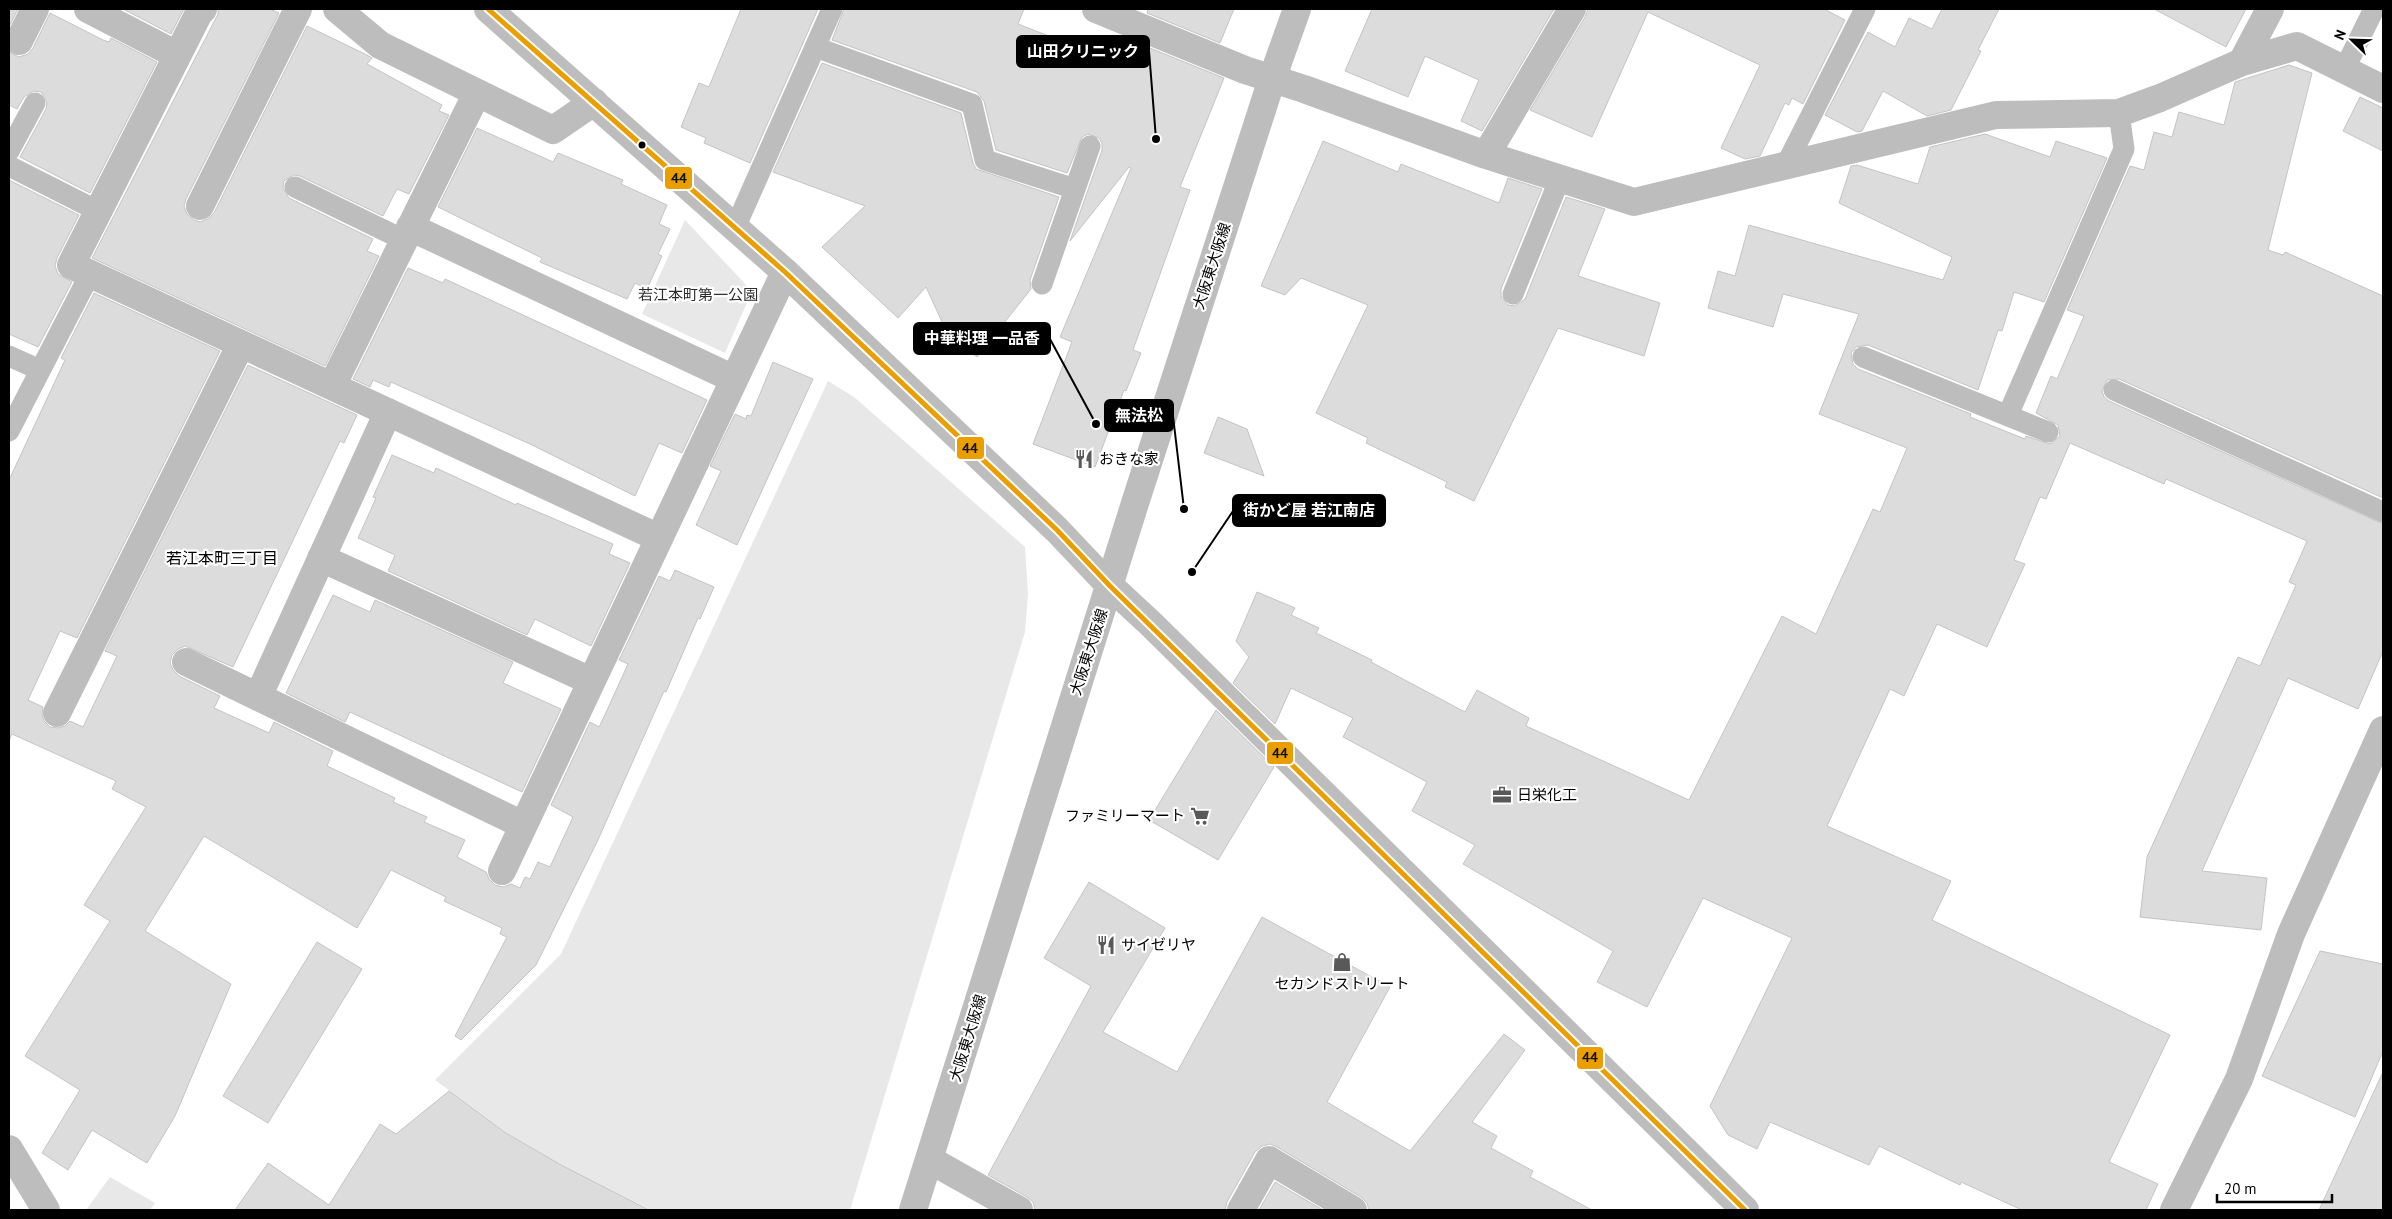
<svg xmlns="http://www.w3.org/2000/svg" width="2392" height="1219" font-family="'PT Sans','Noto Sans JP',sans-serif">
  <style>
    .green { fill: #e8e8e8 }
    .building { fill: #dcdcdc; stroke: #c4c4c4 }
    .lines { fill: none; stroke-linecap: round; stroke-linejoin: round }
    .service { stroke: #bdbdbd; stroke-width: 21 }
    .minor { stroke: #bdbdbd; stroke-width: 28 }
    .primary { stroke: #bdbdbd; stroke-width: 28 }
    .bus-1-casing { stroke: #fff; stroke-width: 9 }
    .bus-1 { stroke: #eb9e00; stroke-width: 5 }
    .bus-dot { fill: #000; stroke: #fff; stroke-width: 2 }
    .labels { text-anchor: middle; stroke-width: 4.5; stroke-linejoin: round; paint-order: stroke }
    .street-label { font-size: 15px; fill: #000; stroke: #fff }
    .park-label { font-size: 15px; fill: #2d2d2d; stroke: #fff }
    .poi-label { font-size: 15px; fill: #000; stroke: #fff; text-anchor: start }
    .neighbourhood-label { font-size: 16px; fill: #000; stroke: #fff }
    .leader { fill: none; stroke: #000; stroke-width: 2 }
    .callout-dot { fill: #000; stroke: #fff; stroke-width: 2 }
    .callout { fill: #000; stroke: #000; stroke-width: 2 }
    .callout-label { font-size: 16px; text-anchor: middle; font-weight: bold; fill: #fff }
    .line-badge { stroke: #fff; stroke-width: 2 }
    .pale-badge-label { font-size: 14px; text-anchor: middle; font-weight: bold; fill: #111 }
  </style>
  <rect width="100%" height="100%" fill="#fff"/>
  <!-- green -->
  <path class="green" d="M685 220 752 291 725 353 642 314Z
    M828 381 854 397 1025 547 1028 594 1025 632 850 1210H651L561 1165 507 1133 435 1080 561 954Z
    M110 1177 155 1203 150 1210H86Z"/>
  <!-- building -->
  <path class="building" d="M9 9H18L9 27Z
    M125 9H184L171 34 125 10Z
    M218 9H270L279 13 186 199 184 206 187 214 194 220 200 222 208 219 214 213 307 26 367 55 372 58 367 64 442 105 439 111 449 115 409 194 397 189 383 216 300 176 294 175 284 181 283 188 289 198 373 239 367 251 379 256 325 366 92 258 218 14Z
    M741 9H818L750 163 704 143 706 138 681 127 699 83 709 87Z
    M844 9H1024L1018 24 1126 66 1135 42 1224 78 1180 187 1190 190 1133 350 1141 353 1126 391 1124 390 1095 467 1033 444 1072 342 1060 337 1131 168 1129 167 1070 241 1102 150V143L1099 138 1088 134 1082 137 1067 173 996 150 984 101 977 92 832 40Z
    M1148 9H1234L1220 43 1147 13Z
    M1372 9H1554L1482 131 1461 121 1479 80 1425 56 1408 97 1345 71Z
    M1588 9H1824L1845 20 1803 104 1792 98 1789 105 1785 103 1760 156 1745 159 1721 148 1760 65 1648 12 1592 137 1530 110 1585 17Z
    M1942 9H1999L1978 50 1981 51 1951 110 1927 116 1883 91 1862 131 1857 132 1825 115 1868 32 1895 47 1909 18 1932 29Z
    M2154 9H2246L2226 47Z
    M50 13 103 40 109 42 111 38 157 62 90 193 20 157 46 109 47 102 41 92 34 91 24 97 17 109 9 105V52L19 57 28 54 33 48Z
    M822 63 961 113 973 163 976 169 1059 197 1030 280 1031 289 977 357 948 335 926 287 898 318 822 247 865 206 773 172Z
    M2289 65 2312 73 2268 250 2283 255 2285 252 2383 296V498L2119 379 2107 380 2102 391 2104 397 2109 401 2383 524V651L2358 709 2288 678 2202 871 2267 878 2261 930 2140 917 2147 857 2238 657 2260 666 2296 585 2289 582 2307 541 2166 479 2164 484 2070 443 2046 499 2040 497 2014 560 2025 564 1987 647 1937 624 1904 696 1890 689 1827 826 1951 881 1932 920 2170 1035 2109 1162 2158 1184 2146 1210H2022L1961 1182 1960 1185 1879 1146 1869 1165 1770 1122 1757 1149 1728 1135 1710 1106 1792 938 1703 898 1647 1007 1597 982 1613 951 1463 864 1475 845 1412 811 1427 782 1343 737 1353 718 1291 688 1275 724 1233 683 1249 657 1236 641 1257 592 1295 608 1291 615 1319 628 1316 633 1372 660 1371 662 1465 712 1477 690 1529 718 1526 726 1689 800 1782 616 1816 634 1873 509 1880 512 1907 448 1819 414 1859 314 1783 294 1773 327 1708 308 1718 271 1735 276 1749 225 1943 280 1952 257 1839 203 1851 166 1857 165 1918 184 1930 147 1985 134 2050 157 2056 141 2107 158 2044 302 2014 292 2002 331 1998 330 1978 390 1868 345 1856 347 1851 353 1853 364 1858 369 1971 414 1970 417 2025 439 2026 436 2050 444 2060 436 2058 425 2036 413 2051 376 2057 379 2084 316 2067 310 2130 166 2144 170 2154 132 2172 137 2179 112 2224 125 2235 82Z
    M2360 97 2383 108V151L2343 131Z
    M477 128 553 162 558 153 623 180 621 184 667 205 659 224 670 229 658 254 662 256 647 289 635 283 627 299 540 262 542 258 438 207Z
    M1323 141 1398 172 1401 164 1499 203 1508 178 1542 189 1501 289V296L1508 305 1515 306 1525 299 1566 197 1605 209 1578 276 1660 303 1644 356 1558 328 1474 501 1445 487 1447 482 1366 443 1368 438 1316 413 1368 305 1301 278 1285 295 1261 286Z
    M9 180 79 215 57 258 55 266 58 274 72 282 38 347 9 334Z
    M408 268 443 283 445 279 707 400 682 453 659 443 635 496 530 444 391 382 389 387 373 380 370 387 353 379Z
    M94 293 220 351 77 638 60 631 28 700 43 707 42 714 44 721 50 727 58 728 65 726 70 721 83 727 117 656 105 651 248 365 357 415 344 443 340 441 233 667 185 646 178 649 172 655 170 663 173 670 179 676 220 696 214 708 269 733 274 722 333 751 327 766 395 798 393 802 427 817 424 822 465 840 457 857 486 872 489 879 495 885 503 887 511 884 520 888 525 877 530 879 538 862 550 867 573 817 551 805 590 722 599 727 603 719 628 664 619 660 659 576 670 581 675 570 714 587 700 619 698 618 666 692 664 691 597 842 536 965 461 1040 455 1036 507 937 500 934 502 928 444 901 446 897 391 870 357 928 204 836 145 931 231 984 175 1116 147 1163 92 1130 68 1170 42 1153 80 1090 25 1056 110 921 84 905 146 807 112 789 116 781 12 734 9 741V480L65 360 61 358Z
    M773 362 813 379 737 545 696 525 721 471 710 466 735 414 746 419 747 415 751 416Z
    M1218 417 1247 429 1264 476 1204 453Z
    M392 455 434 473 436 468 516 505 517 503 613 544 609 554 630 563 591 646 535 619 527 635 388 571 395 555 358 538 376 498 373 497Z
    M333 595 370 612 375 600 513 662 503 683 561 709 522 792 350 712 345 722 286 693Z
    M1216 710 1274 767 1218 860 1149 820Z
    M1089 882 1165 928 1103 1032 1177 1072 1262 917 1390 987 1327 1102 1410 1151 1504 1034 1525 1050 1472 1122 1497 1136 1491 1148 1533 1171 1530 1177 1592 1210H1369L1367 1203 1361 1197 1277 1147 1270 1144 1262 1146 1255 1152 1227 1202 1225 1210H1035L1033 1202 1027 1197 988 1175 1091 986 1044 958Z
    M317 942 362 969 268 1123 223 1096Z
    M2320 951 2383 964V1051L2355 1117 2262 1076Z
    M2383 1072V1210H2319Z
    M449 1091 506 1133 561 1165 649 1210H235L268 1163 329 1205 380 1124 396 1134Z
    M1275 1182 1323 1210H1259Z"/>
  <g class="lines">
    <!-- service -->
    <path class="service" d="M815 47 972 104 985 160 1075 189
      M2344 70 2374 9
      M9 151 35 103
      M1786 165 1865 9
      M9 166 98 211
      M295 187 404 240
      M735 228 832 9
      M1042 284 1090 146
      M1513 294 1560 178
      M9 356 40 370
      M1863 357 2048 432
      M2114 390 2383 512
      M2008 415 2124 149 2119 113
      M9 431 90 274"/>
    <!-- minor -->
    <path class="minor" d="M88 9 177 55
      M203 9 199 13 71 265 659 538
      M337 9 380 45 553 130 594 102
      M1096 9 1245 70 1304 89 1486 155 1634 202 1996 115 2119 113 2160 98 2242 62 2297 46 2383 89
      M19 41 35 9
      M2242 62 2270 9
      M1486 155 1572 9
      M200 206 298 9
      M410 227 734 379
      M332 386 477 93
      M321 558 591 681
      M186 662 523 825
      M258 697 388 412
      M57 713 241 344
      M502 871 785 272
      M9 1149 46 1210
      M930 1160 1019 1210
      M1241 1210 1269 1160 1353 1210
      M2174 1210 2239 1079 2291 934 2383 730"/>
    <!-- primary -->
    <path class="primary" d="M488 9 785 272 1057 530 1110 586 1151 624 1745 1210
      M913 1210 1136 500 1272 79 1297 9"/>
    <!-- bus-1 casing -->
    <g class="bus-1-casing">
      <path id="bus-1" d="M488 9 785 272 1057 530 1110 586 1745 1210"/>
    </g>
    <!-- bus-1 -->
    <use href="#bus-1" class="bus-1"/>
  </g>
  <!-- icons -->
  <defs>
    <g id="restaurant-bare" transform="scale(1.5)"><path d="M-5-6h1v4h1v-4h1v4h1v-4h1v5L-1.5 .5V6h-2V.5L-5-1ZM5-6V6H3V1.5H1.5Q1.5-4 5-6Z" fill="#595959" stroke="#fff" stroke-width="2.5" paint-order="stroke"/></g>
    <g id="office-bare" transform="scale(1.5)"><path d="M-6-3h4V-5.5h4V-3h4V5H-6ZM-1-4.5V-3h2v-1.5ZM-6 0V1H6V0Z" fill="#595959" stroke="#fff" stroke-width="2.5" paint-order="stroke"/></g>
    <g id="supermarket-bare" transform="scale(1.5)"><path d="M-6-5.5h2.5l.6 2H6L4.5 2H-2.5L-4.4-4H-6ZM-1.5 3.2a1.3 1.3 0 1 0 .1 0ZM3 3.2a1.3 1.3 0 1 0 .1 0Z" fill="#595959" stroke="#fff" stroke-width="2.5" paint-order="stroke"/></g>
    <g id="shop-bare" transform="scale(1.5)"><path d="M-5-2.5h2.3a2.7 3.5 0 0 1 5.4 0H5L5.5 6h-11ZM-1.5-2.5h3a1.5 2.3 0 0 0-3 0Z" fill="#595959" stroke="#fff" stroke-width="2.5" paint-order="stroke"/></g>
  </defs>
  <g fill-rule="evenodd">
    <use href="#restaurant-bare" x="1084" y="459"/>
    <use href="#office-bare" x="1502" y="795"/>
    <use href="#supermarket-bare" x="1200" y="816"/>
    <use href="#restaurant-bare" x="1106" y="945"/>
    <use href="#shop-bare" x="1342" y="962"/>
  </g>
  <!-- markers -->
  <circle class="bus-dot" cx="642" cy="145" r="4.5"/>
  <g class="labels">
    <!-- street labels -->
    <g class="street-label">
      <text transform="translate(1212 266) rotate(-72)" y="5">大阪東大阪線</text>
      <text transform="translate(1089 652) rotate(-72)" y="5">大阪東大阪線</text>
      <text transform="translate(968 1038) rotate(-73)" y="5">大阪東大阪線</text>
    </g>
    <!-- park labels -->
    <g class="park-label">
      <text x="698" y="300">若江本町第一公園</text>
    </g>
    <!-- poi labels -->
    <g class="poi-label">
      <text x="1099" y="464">おきな家</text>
      <text x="1517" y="800">日栄化工</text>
      <text x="1185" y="821" text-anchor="end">ファミリーマート</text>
      <text x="1121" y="950">サイゼリヤ</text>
      <text x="1342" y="989" text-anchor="middle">セカンドストリート</text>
    </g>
    <!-- neighbourhood labels -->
    <g class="neighbourhood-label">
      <text x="222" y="564">若江本町三丁目</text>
    </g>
  </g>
  <!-- callouts -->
  <path class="leader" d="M1156 139L1149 51M1096 424L1050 339M1184 509L1173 416M1192 572L1233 511"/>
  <g class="callout-dot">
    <circle cx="1156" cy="139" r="5"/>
    <circle cx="1096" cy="424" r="5"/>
    <circle cx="1184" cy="509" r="5"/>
    <circle cx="1192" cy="572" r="5"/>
  </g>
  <g class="callout">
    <rect x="1017" y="36" width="132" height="31" rx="5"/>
    <rect x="914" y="323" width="136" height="31" rx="5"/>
    <rect x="1105" y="400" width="68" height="31" rx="5"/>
    <rect x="1233" y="495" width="152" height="31" rx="5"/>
  </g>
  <g class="callout-label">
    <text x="1083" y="57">山田クリニック</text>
    <text x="982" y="344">中華料理 一品香</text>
    <text x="1139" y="421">無法松</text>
    <text x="1309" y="516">街かど屋 若江南店</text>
  </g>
  <g class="line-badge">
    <rect x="664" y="166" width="29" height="24" rx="5" fill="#eb9e00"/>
    <rect x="956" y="436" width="29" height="24" rx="5" fill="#eb9e00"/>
    <rect x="1266" y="741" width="28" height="24" rx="5" fill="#eb9e00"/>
    <rect x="1576" y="1046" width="28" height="24" rx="5" fill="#eb9e00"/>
  </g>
  <g class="pale-badge-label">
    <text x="679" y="183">44</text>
    <text x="970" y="453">44</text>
    <text x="1280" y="758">44</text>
    <text x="1590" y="1062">44</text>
  </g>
  <!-- border -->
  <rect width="2392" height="1219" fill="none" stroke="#000000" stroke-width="20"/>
  <!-- north arrow -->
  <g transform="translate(2352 40) rotate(293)" stroke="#ffffff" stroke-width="4" paint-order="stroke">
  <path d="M0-4L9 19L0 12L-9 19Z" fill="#000000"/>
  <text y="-8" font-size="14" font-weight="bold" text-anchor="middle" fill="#000000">N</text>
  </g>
  <!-- scale -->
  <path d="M2217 1194v8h115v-8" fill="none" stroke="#000000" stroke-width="2.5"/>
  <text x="2224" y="1194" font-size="15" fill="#000000" stroke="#ffffff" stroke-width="4" paint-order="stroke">20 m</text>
</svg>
